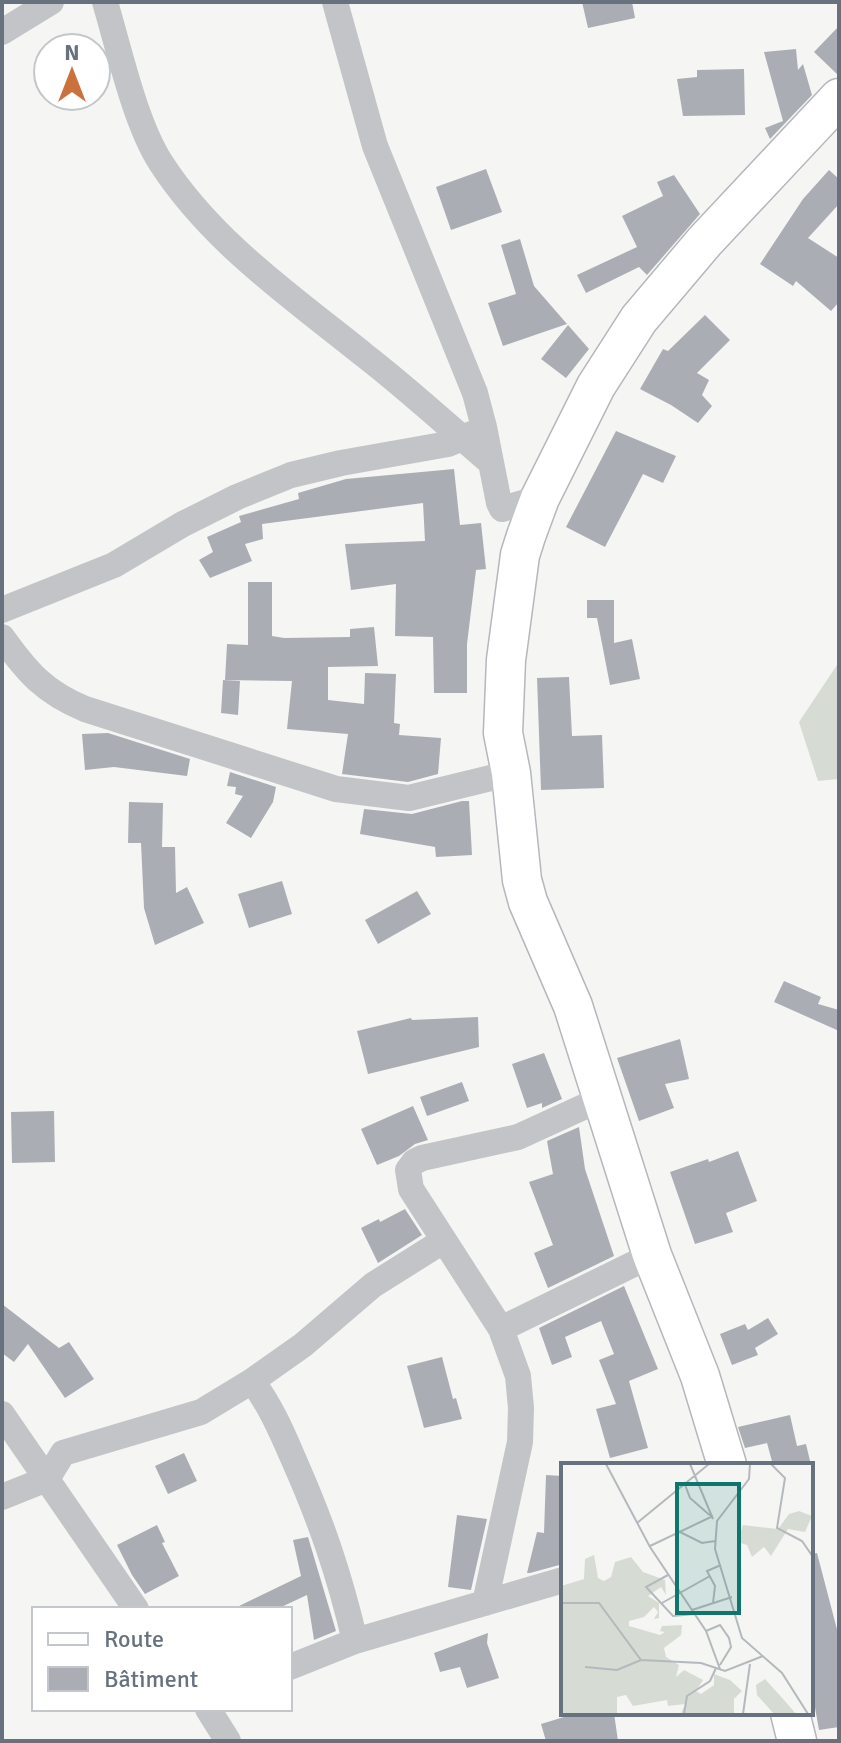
<svg xmlns="http://www.w3.org/2000/svg" width="841" height="1743" font-family="Signika,sans-serif">
  <style>
    .green { fill: #d6dcd4 }
    .building { fill: #aaaeb4 }
    .lines { fill: none; stroke-linecap: round; stroke-linejoin: round }
    .secondary-casing { stroke: #b4b7bc; stroke-width: 41 }
    .street { stroke: #c2c4c7; stroke-width: 26 }
    .secondary { stroke: #fff; stroke-width: 38 }
    .inset-road { fill: none; stroke: #b4b9be; stroke-width: 2 }
    .view { fill: #0f766e; fill-opacity: 0.15; stroke: #0f766e; stroke-width: 4 }
    .inset-edge { fill: none; stroke: #68727f; stroke-width: 4 }
  </style>
  <rect width="100%" height="100%" fill="#f5f5f3"/>
  <!-- green -->
  <path class="green" d="M839 662V779L818 781 799 722Z"/>
  <!-- building -->
  <path class="building" d="M582 2H632L635 18 588 28Z
    M839 26V76L814 52Z
    M796 49 798 70 803 64 812 95 770 139 765 128 783 121 764 52Z
    M744 69 745 115 683 116 677 79 697 77V70Z
    M486 169 502 212 451 230 436 187Z
    M829 170 839 179V204L808 238 839 258V302L831 311 796 281 793 286 760 264 803 199Z
    M674 175 700 214 647 275 639 267 586 293 577 275 637 247 622 216 663 196 657 182Z
    M520 239 534 286 567 324 503 346 488 303 516 294 501 245Z
    M705 315 730 340 697 373 709 380 702 395 712 406 698 423 671 405 640 389 663 349 668 351Z
    M568 325 589 349 566 378 541 359Z
    M616 431 676 456 663 483 643 474 605 547 566 527Z
    M454 469 460 525 481 523 486 569 476 570 467 644V693H434L433 637 395 636 396 584 351 590 345 544 425 541 423 503 262 524 263 539 245 544 252 561 210 578 199 560 213 552 207 537 241 522 239 516 299 499 298 493 346 479Z
    M248 582H272V636L284 638 350 637V629L374 627 378 666 328 667V700L364 704 365 673 396 674 394 723 400 724 399 735 441 738 438 774 408 782 342 774 348 734 287 729 292 681 225 680 227 644 248 645Z
    M587 600H614V643L632 639 640 679 610 685 597 618H587Z
    M569 677 572 736 602 735 604 788 541 790 537 678Z
    M223 680 240 681 238 715 221 713Z
    M108 733 190 759 187 776 114 767 85 770 82 734Z
    M230 772 276 787 273 802 251 838 226 823 243 796 235 794 236 787 227 786Z
    M462 801H469L472 855 436 857 435 847 360 834 364 809 412 814Z
    M129 802 163 803 162 847H175L176 893 187 887 204 923 155 945 144 908 141 843H128Z
    M282 881 292 914 249 928 238 894Z
    M417 891 431 914 378 944 365 920Z
    M784 981 821 997 818 1004 839 1010V1031L774 1002Z
    M478 1017 479 1047 368 1074 357 1031 411 1018 412 1020Z
    M680 1039 689 1079 665 1084 674 1108 639 1121 617 1058Z
    M544 1053 562 1099 542 1108V1103L527 1108 512 1064Z
    M462 1082 469 1101 427 1116 420 1097Z
    M413 1106 428 1140 415 1144 399 1156 377 1165 361 1129Z
    M54 1111 55 1162 12 1163 11 1112Z
    M579 1127 585 1169 614 1256 548 1288 534 1253 553 1245 529 1182 553 1174 547 1141Z
    M738 1151 757 1201 726 1213 733 1232 695 1244 670 1172 708 1159 709 1162Z
    M405 1209 422 1235 378 1263 361 1228 379 1219 380 1222Z
    M624 1286 658 1369 629 1381 648 1448 610 1458 596 1409 616 1404 599 1360 614 1354 601 1321 565 1337 572 1357 552 1365 539 1328Z
    M2 1304 59 1348 69 1342 94 1379 65 1398 28 1344 14 1362 2 1353Z
    M768 1318 778 1334 755 1348 758 1355 732 1365 720 1334 745 1324 748 1330Z
    M442 1357 453 1399 456 1398 462 1419 424 1428 407 1366Z
    M790 1415 797 1446 806 1444 811 1465H773L767 1443 745 1448 738 1427Z
    M184 1453 197 1481 168 1494 155 1466Z
    M546 1475 563 1476V1564L530 1573H527L537 1532 544 1533Z
    M457 1515 487 1519 471 1590 448 1587Z
    M157 1525 165 1542 162 1543 179 1576 145 1594 132 1575 117 1545Z
    M308 1537 336 1631 314 1640 307 1595 277 1609H233L301 1576 293 1540Z
    M817 1553 839 1637V1727L819 1730 811 1685V1554Z
    M488 1633 487 1643 499 1678 467 1688 460 1667 440 1672 434 1653Z
    M600 1713H614L618 1741H546L541 1724 564 1717Z"/>
  <g class="lines">
    <!-- secondary casing -->
    <g class="secondary-casing">
      <path id="secondary" d="M727 1465 700 1376 652 1255 573 1006 528 902 522 880 511 773 503 733 506 660 520 555 526 536 540 498 596 386 639 319 705 241 839 98
        M790 1713 797 1741"/>
    </g>
    <!-- street -->
    <path class="street" d="M105 2C119 49 135 123 161 163 212 242 292 297 364 355 408 389 448 426 490 462
      M335 2 375 146 475 393 484 427 499 503 502 509 540 498
      M2 32 51 2
      M2 610 114 565 183 524 237 497 291 475 341 463 448 444 474 433
      M2 637C27 672 44 692 85 709L336 789 409 798 511 773
      M501 1329 652 1255
      M252 1381C270 1405 281 1430 293 1458 321 1521 339 1573 355 1641
      M2 1414 136 1609
      M2 1497 47 1479 63 1453 201 1412 252 1381 303 1345 373 1285 443 1241
      M485 1603 520 1442 521 1408 518 1376 501 1329 411 1189 408 1170 414 1162 422 1158 518 1137 603 1098
      M290 1667 355 1641 563 1580
      M208 1709 228 1741"/>
    <!-- secondary -->
    <use href="#secondary" class="secondary"/>
  </g>
  <!-- overview -->
  <g transform="translate(561 1463)">
    <rect width="252" height="252" fill="#f5f5f3"/>
    <path d="M238 48 251 53 244 69 227 66 210 93 203 84 191 94 186 82 176 79 182 62 217 66 228 51ZM33 92 37 115 43 118 50 114 54 99 70 94 82 109 104 117 105 132 100 124 87 133 98 140V155L93 156 97 149 93 144 83 154 68 158V163L99 172 104 169 99 168 101 163 121 162 120 172 103 185 105 194 118 202 115 214 123 207 142 217 135 228 140 231 153 222V211L169 217 181 228 173 236V251H120L124 241 107 243 106 237 72 243 65 232 56 234V251H0V123L23 116 24 96ZM204 216 223 237 235 251H213L196 232 195 222Z" fill="#d6dcd4"/>
    <path class="inset-road" d="M45 1 89 84 145 168 159 206M129 1 152 56M189 1 188 16 156 58 154 86 181 175 221 210 247 251M210 1 224 15 216 65 241 78 252 94M123 19 129 35 152 55M76 60 148 1M115 67 141 80 154 78M89 83 152 53M107 112 85 124 112 153 134 151M0 140H38L80 197 140 200 164 208 202 193M101 140 149 113M152 140 154 123 146 108 160 102M131 147 171 134M145 168 159 162 168 175 170 184 159 202M24 204 56 207 80 197M123 251 126 233 149 218 155 205M182 251 189 201"/>
    <path class="view" d="M116 21H178V150H116Z"/>
    <rect width="252" height="252" class="inset-edge"/>
  </g>
  <!-- border -->
  <rect width="841" height="1743" fill="none" stroke="#68727f" stroke-width="8"/>
  <!-- legend -->
  <rect x="32" y="1607" width="260" height="104" fill="#ffffff" stroke="#c3c7cc" stroke-width="2"/>
  <rect x="48" y="1633" width="40" height="12" fill="#ffffff" stroke="#c3c7cc" stroke-width="2"/>
  <text x="104" y="1647" font-size="24" fill="#68727f">Route</text>
  <rect x="48" y="1667" width="40" height="24" fill="#aaaeb4" stroke="#c3c7cc" stroke-width="2"/>
  <text x="104" y="1687" font-size="24" fill="#68727f">Bâtiment</text>
  <!-- north arrow -->
  <g transform="translate(72 72)"><circle r="38" fill="#ffffff" stroke="#c3c7cc" stroke-width="2"/>
  <path d="M0-6L14 30L0 20L-14 30Z" fill="#cb713c"/>
  <text y="-12" font-size="22" font-weight="bold" text-anchor="middle" fill="#68727f">N</text>
  </g>
</svg>
